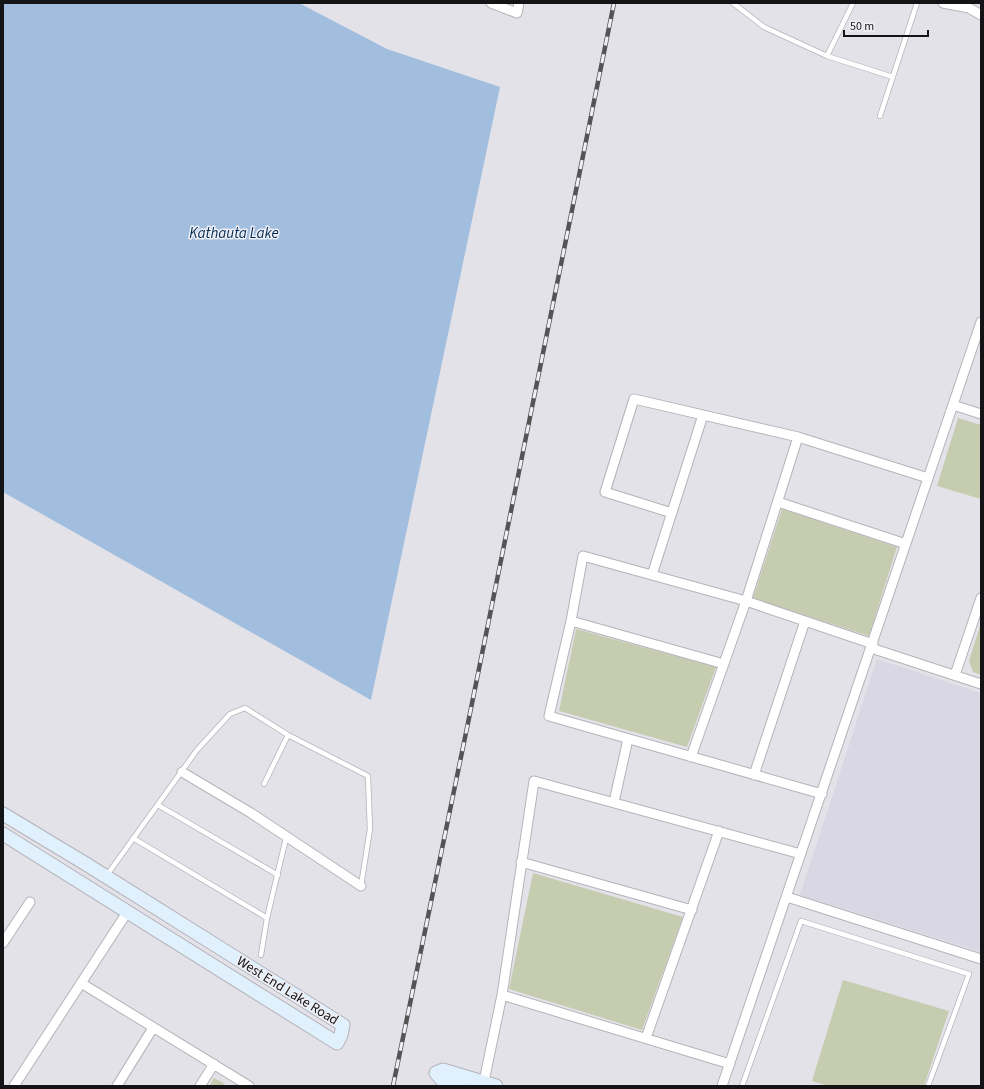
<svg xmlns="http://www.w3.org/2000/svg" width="984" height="1089" font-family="'Source Sans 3',sans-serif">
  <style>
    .built { fill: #d9d7e4 }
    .green { fill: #c6ccaf }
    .water { fill: #a1bede }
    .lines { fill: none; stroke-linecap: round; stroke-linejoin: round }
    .lane-casing { stroke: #b5b3b9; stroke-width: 6 }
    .street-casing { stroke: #b5b3b9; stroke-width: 11 }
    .secondary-casing { stroke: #b5b3b9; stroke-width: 15 }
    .lane { stroke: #fff; stroke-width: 4.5 }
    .street { stroke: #fff; stroke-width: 9 }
    .secondary { stroke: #e0f0fd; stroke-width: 13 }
    .rail-casing { stroke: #545356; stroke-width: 4.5 }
    .rail { stroke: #f0eff5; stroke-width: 3; stroke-dasharray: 9; stroke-linecap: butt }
    .labels { text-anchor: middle; stroke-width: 3; stroke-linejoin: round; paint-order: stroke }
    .street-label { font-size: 14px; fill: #141315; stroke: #f0eff5 }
    .water-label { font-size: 15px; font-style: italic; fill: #002d55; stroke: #f0eff5 }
  </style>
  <rect width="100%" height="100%" fill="#e3e2e8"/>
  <!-- built -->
  <path class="built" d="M877 659 981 693V952L800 895Z"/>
  <!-- green -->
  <path class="green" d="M958 418 981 425V499L937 486Z
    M782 509 897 547 869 636 753 598Z
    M981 623V675L973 672 969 661Z
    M576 629 716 667 687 747 559 711Z
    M533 873 683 917 642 1030 509 989Z
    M843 980 949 1011 924 1086H829L812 1081Z
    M214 1078 224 1083 223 1086H209Z"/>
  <!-- water -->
  <path class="water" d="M3 3H299L387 49 500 87 371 700 3 492Z"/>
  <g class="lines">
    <!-- lane casing -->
    <g class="lane-casing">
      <path id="lane" d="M733 3 764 27 827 56 853 3
        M827 56 893 77
        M880 116 917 3
        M264 784 288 735
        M158 805 278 875
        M133 838 267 918
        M107 875 197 750 230 714 245 708 288 735 368 776 370 829 361 886
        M261 955 267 918 286 838
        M742 1086 801 921 969 974 928 1086"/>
    </g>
    <!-- street casing -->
    <g class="street-casing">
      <path id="street" d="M491 3 517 13 519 3
        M943 3 969 8 981 15
        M953 405 981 414
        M778 502 906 544
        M672 513 605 492 634 399 798 437 928 478
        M652 575 703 415
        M571 621 724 664
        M871 648 981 684
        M955 675 981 598
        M691 757 746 601 798 437
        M182 772 251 813 361 886
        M754 775 805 621
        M822 794 549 716 571 621 583 556 746 601 873 644
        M614 802 628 739
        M521 862 692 910
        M787 897 981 959
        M3 943 30 902
        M81 983 249 1086
        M502 995 730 1064
        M646 1038 719 831
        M14 1086 128 911
        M117 1086 153 1028
        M200 1086 214 1064
        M483 1086 502 995 534 781 801 854
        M722 1086 981 322"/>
    </g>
    <!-- secondary casing -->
    <g class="secondary-casing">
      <path id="secondary" d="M3 814 86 864 343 1025 341 1035 337 1043 3 834
        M462 1086 441 1079 436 1073 443 1070 496 1086"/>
    </g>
    <!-- lane -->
    <use href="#lane" class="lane"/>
    <!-- street -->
    <use href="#street" class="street"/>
    <!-- secondary -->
    <use href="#secondary" class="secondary"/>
    <!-- rail casing -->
    <g class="rail-casing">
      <path id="rail" d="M393 1086 468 723 614 3"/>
    </g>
    <!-- rail -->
    <use href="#rail" class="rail"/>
  </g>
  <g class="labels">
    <!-- street labels -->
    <g class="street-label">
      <text transform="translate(288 990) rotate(32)" y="5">West End Lake Road</text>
    </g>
    <!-- water labels -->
    <g class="water-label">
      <text x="234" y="238">Kathauta Lake</text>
    </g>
  </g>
  <!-- border -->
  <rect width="984" height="1089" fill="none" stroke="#141315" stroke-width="8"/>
  <!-- scale -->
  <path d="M844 30v6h84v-6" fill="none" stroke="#141315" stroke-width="2"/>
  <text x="850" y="30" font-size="12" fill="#141315" stroke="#f0eff5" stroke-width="3" paint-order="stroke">50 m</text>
</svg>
